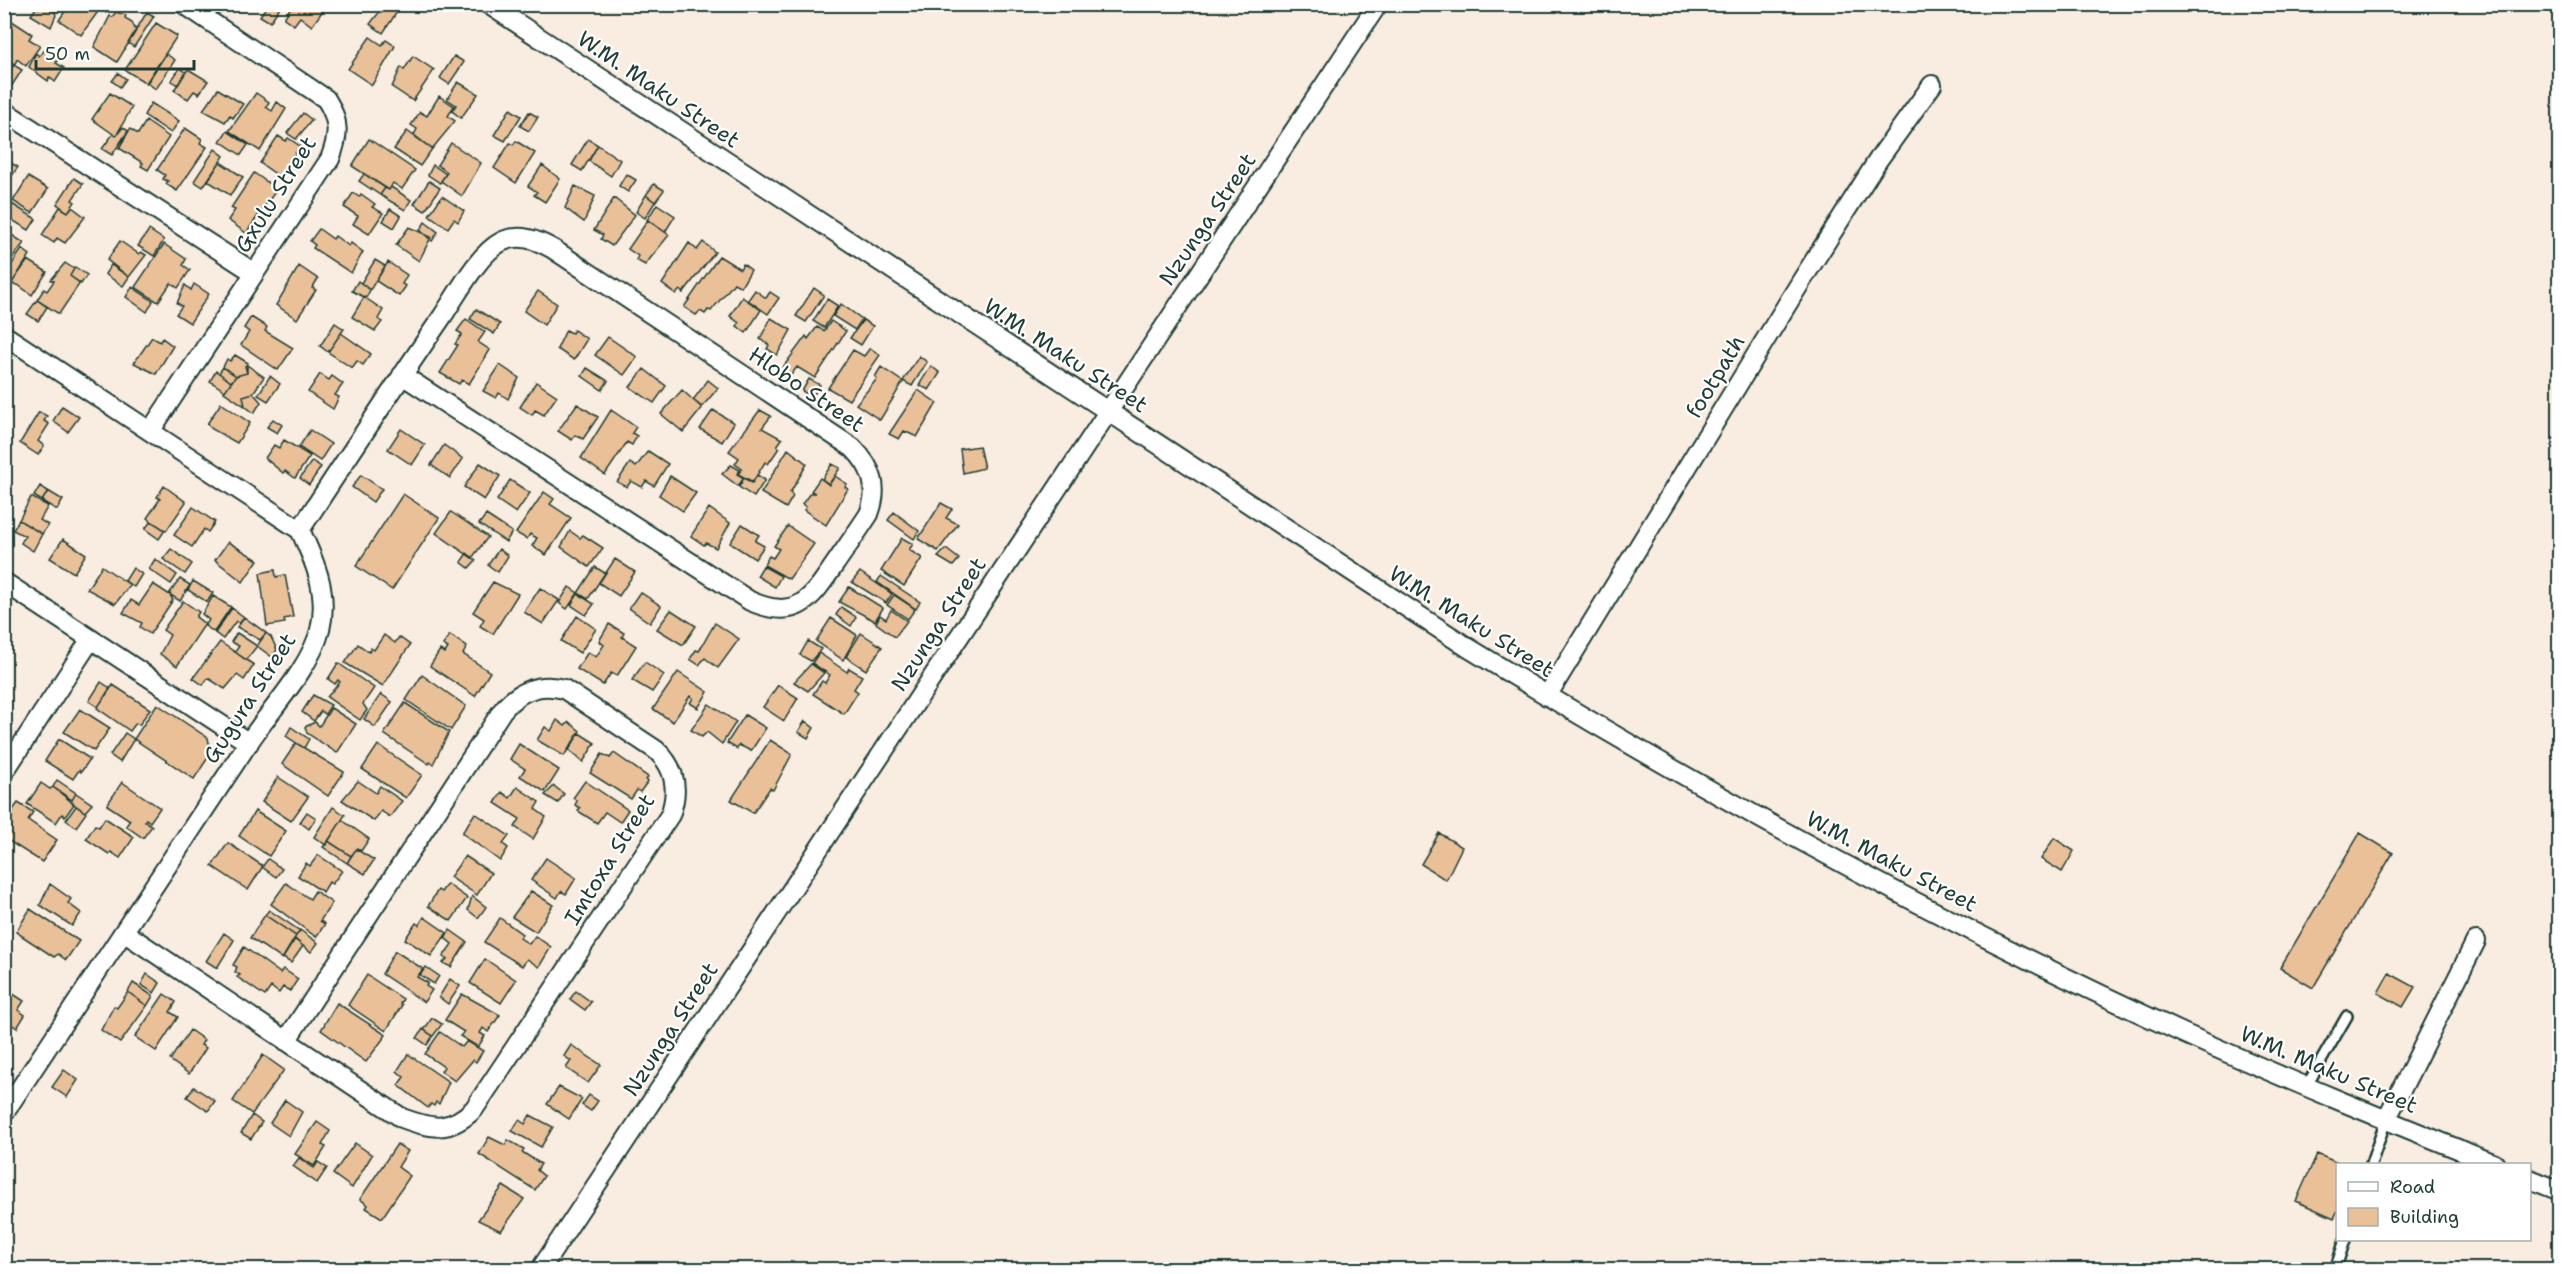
<svg xmlns="http://www.w3.org/2000/svg" width="2564" height="1274" font-family="'Shantell Sans',sans-serif">
  <style>
    .building { fill: #eac099; stroke: #1f3d34; stroke-width: 1.5 }
    .lines { fill: none; stroke-linecap: round; stroke-linejoin: round }
    .lane-casing { stroke: #1f3d34; stroke-width: 14 }
    .street-casing { stroke: #1f3d34; stroke-width: 22 }
    .lane { stroke: #fff; stroke-width: 9 }
    .street { stroke: #fff; stroke-width: 18 }
    .labels { text-anchor: middle; stroke-width: 4.5; stroke-linejoin: round; paint-order: stroke }
    .street-label { font-size: 22px; fill: #1f3d34; stroke: #fff }
  </style>
  <rect width="100%" height="100%" fill="#f9ece0"/>
  <filter id="ink" filterUnits="userSpaceOnUse"><feTurbulence type="fractalNoise" baseFrequency=".0167" numOctaves="2"/><feDisplacementMap in="SourceGraphic" scale="12" xChannelSelector="R" yChannelSelector="G"/><feConvolveMatrix kernelMatrix="1 2 1 2 8 2 1 2 1" color-interpolation-filters="sRGB"/></filter>
  <g filter="url(#ink)">
    <!-- building -->
    <path class="building" d="M44 4 54 10 56 15 51 27 31 15 36 8H40Z
      M70 4H111L106 13 100 9 81 35 59 20Z
      M268 4 280 7 270 22 260 16Z
      M293 4H325L326 6 312 26 300 17 294 25 284 18Z
      M372 4H392L399 9 383 33 370 24 381 10Z
      M116 12 126 15 125 18 132 22 136 31 117 62 94 47 110 16 112 17Z
      M147 12 154 16 134 47 128 43Z
      M12 21 32 34 29 39 40 46 26 66 17 59 15 64 10 62 6 71 4 31Z
      M156 23 177 36 146 83 125 70Z
      M370 37 382 45 386 40 395 46 372 85 348 69Z
      M46 49 59 58 56 63 64 68 55 82 49 77 48 81 29 67 36 53 39 56Z
      M166 54 175 60 156 89 147 83Z
      M413 56 434 70 413 101 392 87 401 67 404 70Z
      M454 56 464 62 449 84 440 78Z
      M14 65 22 70 9 90 4 87V77Z
      M180 68 186 72 178 85 171 81Z
      M188 69 208 81 199 94 194 91 188 99 174 90Z
      M118 73 126 79 120 87 112 81Z
      M458 82 478 94 461 118 452 111 456 105 447 99Z
      M218 89 243 104 233 118 230 115 225 122 203 110Z
      M110 93 132 107 116 136 92 119Z
      M256 93 269 102 266 107 272 111 277 102 286 109 260 151 229 131Z
      M439 96 454 106 448 116 455 121 432 149 414 135 417 129 411 125 420 112 427 116Z
      M151 103 179 121 171 133 144 115Z
      M510 109 521 116 505 141 494 135Z
      M529 112 538 117 529 131 520 126Z
      M303 113 312 120 296 139 287 133Z
      M146 121 169 137 148 170 141 166 143 163 119 148 130 129 138 134Z
      M123 127 128 131 112 155 102 149 113 134 116 136Z
      M185 128 202 139 200 143 207 147 177 191 166 184 168 181 163 179 165 175 157 170Z
      M227 131 248 145 241 155 220 141Z
      M407 131 432 149 420 166 394 149Z
      M278 136 286 141 288 138 300 146 280 177 260 163Z
      M369 139 415 170 402 189 393 183 389 190 352 166Z
      M588 139 598 145 582 171 572 165Z
      M516 141 535 153 516 183 494 168 510 143 513 145Z
      M451 143 481 163 462 196 441 181 447 172 437 165Z
      M598 145 620 160 611 176 589 161Z
      M215 149 224 156 203 187 194 181Z
      M4 159 18 167 5 186H4Z
      M220 162 243 177 230 195 208 181Z
      M433 165 446 174 440 183 428 175Z
      M542 165 560 179 545 202 534 195 537 192 528 186Z
      M254 173 277 189 246 233 228 220 235 210 231 208Z
      M364 174 385 188 380 195 359 181Z
      M626 174 636 180 628 192 619 186Z
      M28 177 48 189 32 213 13 201Z
      M74 178 83 184 72 200 75 202 68 212 57 204Z
      M429 181 440 188 425 211 414 204Z
      M654 184 664 190 655 202 646 195Z
      M575 186 595 196 584 222 565 208Z
      M391 187 411 200 405 210 380 195 385 188 389 190Z
      M353 193 359 197 361 194 375 204 372 207 383 213 369 234 353 224 358 216 344 207Z
      M646 195 655 202 645 218 636 212Z
      M442 196 464 211 458 222 454 219 448 228 429 215Z
      M614 198 635 215 612 246 601 239 603 235 594 230Z
      M12 204 36 219 29 230 5 216Z
      M657 204 675 216 665 232 647 220Z
      M60 207 68 212 72 207 85 217 65 243 57 238 54 243 42 235Z
      M390 209 401 216 394 228 383 221Z
      M648 220 669 235 645 265 636 260 638 256 628 249Z
      M425 222 438 232 432 241 420 230Z
      M409 227 431 237 419 261 396 245Z
      M319 229 333 239 335 236 349 246 351 243 363 252 351 273 313 248 315 245 310 241Z
      M4 230 24 243 10 261 4 257Z
      M149 230 164 240 154 256 138 246Z
      M120 241 139 254 141 252 146 255 129 277 107 260Z
      M703 242 715 252 683 293 680 290 676 294 662 284 689 243 697 250Z
      M164 244 186 259 183 265 190 270 178 288 171 283 158 302 135 287Z
      M22 249 30 255 12 283 4 276Z
      M719 256 740 269 743 264 751 270 741 287 734 283 711 311 708 310 705 314 700 311 696 315 684 307Z
      M28 260 47 272 32 295 18 285 11 284Z
      M375 260 385 266 370 290 361 283Z
      M388 262 407 275 402 284 406 286 399 296 376 281Z
      M65 263 74 269 70 276 80 283 59 314 37 300 44 289 47 291 54 281 51 280Z
      M111 265 129 277 123 286 105 274Z
      M299 266 318 279 312 288 316 290 297 319 276 305Z
      M75 267 87 275 81 284 70 276Z
      M358 281 370 290 366 298 352 291Z
      M194 284 209 294 190 323 176 314 182 306 177 303 185 285 191 290Z
      M132 287 153 301 147 312 126 297Z
      M814 288 824 295 806 322 796 316Z
      M755 290 766 298 770 292 779 298 768 314 748 300Z
      M538 291 557 304 544 325 524 311Z
      M364 297 383 310 378 319 382 322 375 331 352 317Z
      M742 297 761 310 746 333 737 326 739 323 730 316Z
      M827 299 838 306 824 328 813 321Z
      M37 300 47 307 38 321 27 314Z
      M841 304 862 319 855 330 833 316Z
      M476 309 500 324 494 334 470 319Z
      M251 317 267 327 265 331 293 348 278 370 241 345 249 332 244 328Z
      M771 318 791 330 777 355 767 349 769 345 760 339Z
      M466 319 485 332 478 342 490 350 469 384 462 380 459 384 440 373 458 345 455 344 462 334 457 331Z
      M863 320 873 326 861 345 850 338Z
      M831 321 846 331 815 378 797 367 788 379 778 374 806 336 808 339 817 327 824 331Z
      M335 323 344 329 328 352 320 346Z
      M566 330 572 333 574 330 587 339 574 360 557 349Z
      M341 333 371 354 363 365 357 361 352 368 328 352Z
      M152 337 160 342 162 338 173 346 156 374 134 363Z
      M608 337 637 357 624 375 595 355Z
      M870 348 880 355 849 400 828 388 853 350 864 356Z
      M235 355 248 363 245 366 247 373 236 376 223 367 227 359 230 361Z
      M919 356 927 362 912 386 903 381Z
      M247 365 264 377 253 393 243 396 245 406 224 392 236 376 247 373Z
      M500 365 519 378 508 399 499 393 496 398 483 391Z
      M931 366 940 373 929 390 919 385Z
      M223 367 236 376 231 382 219 373Z
      M881 367 903 382 880 420 856 404 877 379 875 377Z
      M587 368 608 381 602 390 582 376Z
      M644 369 666 386 654 403 630 387Z
      M216 371 231 382 225 391 210 381Z
      M320 374 329 380 332 376 343 384 335 395 339 397 333 409 308 392Z
      M270 376 280 384 268 401 258 395Z
      M809 379 820 385 812 397 802 391Z
      M708 380 718 388 702 407 693 400Z
      M536 382 557 396 544 415 535 410 532 415 520 407Z
      M682 390 702 408 683 432 661 414Z
      M918 390 937 403 917 437 904 431 899 439 889 434Z
      M253 393 261 402 254 413 245 406 243 396Z
      M221 403 250 423 237 443 212 429 207 424Z
      M577 404 598 417 583 439 575 435 572 440 558 431Z
      M62 406 79 417 68 432 53 421Z
      M611 410 636 427 632 433 637 436 632 445 627 442 605 475 581 458Z
      M713 410 734 423 722 442 700 429Z
      M760 410 771 416 762 428 782 439 777 446 779 448 768 464 765 462 753 482 738 474 742 469 735 464 739 458 729 451Z
      M39 412 47 416 44 421 49 424 38 441 44 446 38 455 20 443Z
      M273 419 282 425 277 433 267 427Z
      M401 429 425 445 412 465 388 449Z
      M310 430 331 444 320 461 299 447Z
      M284 440 310 456 295 478 285 471 283 473 265 458 274 445 279 448Z
      M444 445 463 459 450 478 431 465Z
      M979 446 984 468 963 473 960 449Z
      M788 449 807 464 790 493 793 496 786 508 761 493Z
      M648 451 668 464 654 486 646 481 642 487 631 481 627 487 617 482 630 463 636 467Z
      M312 461 321 467 309 485 300 478Z
      M480 463 500 476 484 500 464 487Z
      M832 464 840 468 829 484 822 479Z
      M731 465 740 470 737 474 744 478 738 486 722 474Z
      M361 475 382 489 373 502 352 487Z
      M757 475 765 480 754 497 739 487 744 478 752 483Z
      M670 476 696 493 683 511 659 495Z
      M835 476 847 484 845 487 848 489 826 525 804 510 806 507 802 504 810 493H815L811 491 820 478 829 485Z
      M510 480 530 493 516 513 497 500Z
      M40 486 48 491 42 501 34 496Z
      M164 486 186 502 166 531 147 518 160 499 157 497Z
      M48 491 63 500 57 510 42 501Z
      M544 492 554 499 550 504 571 518 546 555 532 546 537 538 530 534 527 539 516 533Z
      M403 494 439 518 392 590 356 566Z
      M31 497 48 506 40 520 48 525 42 534 19 520Z
      M941 503 952 509 946 518 958 524 938 551 918 539Z
      M193 507 215 522 208 532 204 529 192 547 174 535Z
      M709 508 730 523 716 548 706 543 704 545 691 536Z
      M451 512 488 537 472 558 436 533Z
      M894 512 919 531 914 539 888 520Z
      M486 515 512 532 506 542 479 524Z
      M19 520 42 534 33 551 21 543 25 536 13 530Z
      M151 521 165 530 159 539 145 529Z
      M742 524 759 535 755 541 764 546 755 559 730 543Z
      M788 526 814 544 789 579 764 565 769 556 773 558 779 549 774 546Z
      M570 531 580 538 583 535 603 548 589 567 561 547Z
      M902 538 913 544 909 550 922 558 904 586 881 571Z
      M63 539 86 554 74 573 50 558Z
      M228 542 258 560 243 582 215 560Z
      M171 549 192 564 185 574 163 559Z
      M499 549 508 556 498 572 488 565Z
      M946 549 959 559 953 566 938 557Z
      M467 553 476 560 469 568 461 562Z
      M155 559 177 575 171 584 149 569Z
      M615 559 635 572 619 596 599 583Z
      M102 566 130 585 115 604 87 589Z
      M763 566 781 576 775 587 757 576Z
      M595 567 605 573 588 599 578 593Z
      M133 568 142 574 134 587 125 581Z
      M275 570 276 577 285 575 293 617 284 619 285 623 267 626 260 573Z
      M860 572 892 594 886 603 852 582Z
      M881 576 920 602 916 609 877 582Z
      M180 579 190 585 180 601 169 594Z
      M193 581 213 593 207 602 188 590Z
      M493 582 518 594 493 634 480 626 484 619 473 612Z
      M153 584 170 595 173 600 150 634 140 627 142 623 123 613 131 600 139 605Z
      M569 587 578 593 567 609 559 603Z
      M849 587 883 608 875 621 839 602Z
      M540 588 559 600 543 624 524 612Z
      M640 592 661 606 650 623 629 608Z
      M578 594 594 604 586 615 571 605Z
      M894 595 915 609 908 619 887 605Z
      M213 596 231 607 214 632 205 626 209 620 202 614Z
      M183 601 199 612 196 617 205 624 177 666 160 654 170 635 163 630Z
      M841 607 856 617 851 626 836 615Z
      M232 608 244 617 240 624 236 621 223 639 215 633Z
      M671 610 696 626 683 645 657 629Z
      M891 610 907 621 895 637 876 623 880 615 886 619Z
      M577 616 596 629 580 653 561 641Z
      M244 617 266 633 260 640 237 627Z
      M831 618 857 635 843 660 816 641Z
      M715 623 739 639 718 668 705 658 699 665 690 659 696 650 699 651Z
      M609 624 624 633 622 637 636 646 617 676 611 673 603 685 577 669 588 652 596 657 604 645 599 641Z
      M237 633 257 646 246 660 235 652 239 646 231 642Z
      M266 633 271 637 277 650 272 657 257 646Z
      M861 633 882 647 866 670 846 657Z
      M384 635 395 643 399 637 410 645 383 686 345 663 358 644 369 652 371 648 374 650Z
      M450 635 467 647 463 654 490 672 475 696 430 666 440 650 445 653 448 648 443 645Z
      M808 641 821 649 811 661 800 655Z
      M220 642 254 665 244 680 237 675 225 689 208 678 203 685 193 678Z
      M819 653 847 672 849 668 862 676 854 689 858 692 844 714 813 694 822 681 825 683 830 675 812 663Z
      M645 662 664 675 652 692 632 680Z
      M338 663 374 688 363 704 367 710 360 720 327 697 340 682 338 680 335 684 328 679Z
      M811 664 824 673 808 691 794 682Z
      M678 672 708 692 698 708 690 703 693 698 690 696 673 722 653 709Z
      M422 675 466 706 451 730 406 700Z
      M101 682 110 688 98 707 89 701Z
      M113 685 150 709 139 725 136 723 130 731 97 708Z
      M778 685 798 698 784 721 763 707Z
      M381 694 392 702 375 727 364 719Z
      M313 695 331 705 325 714 321 711 314 721 302 712Z
      M405 703 449 732 433 764 430 762 429 764 384 734Z
      M157 704 208 738 211 753 194 779 134 739Z
      M709 704 736 722 722 744 707 732 702 737 691 730Z
      M331 708 356 724 337 753 307 733 305 727 315 722 319 726 320 725Z
      M80 709 110 728 94 751 64 732Z
      M745 715 766 728 751 751 739 745 737 749 727 743Z
      M557 720 565 726 569 722 580 731 564 756 537 740 545 727 551 731Z
      M805 721 814 728 808 738 798 732Z
      M291 727 309 739 304 748 286 736Z
      M125 733 134 739 120 762 110 755Z
      M579 733 595 743 583 762 569 750Z
      M59 739 90 759 81 772 79 770 73 779 45 761Z
      M770 740 792 754 773 790 770 788 753 813 731 800Z
      M296 743 344 772 328 796 282 764Z
      M519 744 559 770 545 792 520 776 525 769 510 759Z
      M378 745 422 775 406 798 362 769Z
      M614 753 648 777 646 780 648 781 640 792 637 790 631 799 590 773 602 754 610 758Z
      M278 777 308 797 291 821 262 802Z
      M57 780 76 793 72 800 53 787Z
      M358 781 376 793 380 786 402 801 390 817 381 811 374 821 342 800Z
      M585 781 628 810 620 822 605 812 597 823 578 811 580 808 575 805 577 801 573 798Z
      M122 782 160 808 150 822 146 819 145 821 152 826 143 838 126 826 130 820 107 805Z
      M41 783 50 789 53 787 74 804 65 817 62 814 56 823 27 804Z
      M554 786 564 794 558 803 545 795Z
      M517 787 539 802 535 809 546 817 533 839 515 827 520 819 495 803 502 792 510 798Z
      M76 793 92 804 85 812 71 802Z
      M18 803 33 812 28 820 57 840 42 862 4 838V822Z
      M76 806 86 813 76 827 66 820Z
      M333 807 345 815 326 845 314 837Z
      M255 811 286 831 269 856 239 836Z
      M307 812 316 818 309 829 300 822Z
      M475 813 509 836 503 844 508 848 500 861 462 833Z
      M105 818 134 837 120 858 111 852 109 854 86 839 95 825 99 827Z
      M342 820 369 839 361 851 357 848 351 856 328 841Z
      M1439 833 1462 847 1446 880 1421 864Z
      M2360 833 2393 853 2313 988 2280 968Z
      M2054 838 2074 851 2062 872 2041 859Z
      M328 841 351 856 347 863 323 847Z
      M228 843 263 866 248 890 212 866Z
      M356 849 374 860 365 874 347 863Z
      M318 855 342 871 332 884 329 882 323 892 298 876 306 863 310 866Z
      M465 856 491 873 477 895 450 877Z
      M546 858 576 878 566 894 561 891 557 898 531 880Z
      M268 859 282 869 276 877 262 867Z
      M286 883 310 899 315 891 332 903 320 921 325 924 316 937 271 904Z
      M50 884 71 899 68 903 81 913 72 926 40 905Z
      M447 884 467 898 451 921 428 906 438 890 441 892Z
      M531 891 553 905 536 932 512 917Z
      M472 896 486 907 478 918 468 910Z
      M30 909 79 941 66 960 58 954 54 957 16 932Z
      M269 910 300 931 296 936 265 915Z
      M265 915 296 936 282 959 250 938Z
      M424 917 447 933 431 956 405 939 416 923 419 925Z
      M500 918 522 934 520 938 529 944 535 936 551 947 539 967 527 959 522 966 484 942Z
      M300 930 318 943 311 952 294 939Z
      M450 930 467 942 451 967 443 963 447 959 443 957 452 944 445 938Z
      M224 933 234 940 217 968 206 961Z
      M295 939 303 946 291 963 283 958Z
      M244 947 280 973 283 969 298 979 290 991 283 987 279 993 271 987 265 996 237 977 240 975 235 972 237 967 233 965Z
      M395 951 423 969 417 977 428 983 426 986 432 990 424 1002 382 974Z
      M485 959 516 980 501 1003 470 983Z
      M426 967 439 976 434 984 420 975Z
      M2389 973 2415 987 2403 1007 2378 993Z
      M147 974 160 983 154 993 141 985Z
      M367 975 403 999 400 1004 402 1005 386 1031 348 1005Z
      M450 979 460 986 448 1004 439 997Z
      M133 983 153 996 147 1006 128 992Z
      M4 988 24 1001 18 1010 25 1015 17 1028 4 1019Z
      M576 991 591 1002 585 1010 570 999Z
      M128 992 147 1006 120 1043 101 1030 114 1006 117 1008Z
      M164 994 176 1002 170 1012 178 1017 156 1051 135 1037Z
      M462 994 500 1015 488 1032 483 1028 480 1033 485 1036 478 1047 460 1036 464 1032 445 1020Z
      M337 1003 386 1035 366 1062 321 1030Z
      M432 1018 442 1024 433 1036 424 1030Z
      M423 1029 433 1036 427 1045 417 1038Z
      M190 1030 204 1040 201 1045 206 1048 189 1074 170 1060Z
      M440 1032 462 1047 467 1041 483 1051 476 1062 473 1060 455 1081 441 1071 444 1067 425 1054Z
      M571 1045 601 1065 588 1083 566 1068 571 1061 564 1056Z
      M408 1054 449 1082 439 1104 436 1102 434 1106 431 1104 428 1108 398 1085 404 1077 397 1071Z
      M263 1055 284 1070 252 1114 233 1101Z
      M64 1070 78 1080 67 1097 52 1087Z
      M194 1087 215 1101 208 1111 187 1097Z
      M559 1087 582 1099 569 1119 547 1104Z
      M589 1095 598 1101 591 1111 582 1105Z
      M285 1100 302 1112 289 1136 270 1123Z
      M252 1115 262 1122 251 1139 241 1133Z
      M530 1115 553 1127 541 1147 512 1131 519 1120 525 1124Z
      M317 1122 330 1131 322 1145 326 1147 314 1166 295 1154Z
      M489 1137 505 1145 508 1140 524 1149 522 1152 541 1164 537 1170 544 1176 535 1190 479 1154Z
      M355 1143 372 1155 352 1188 333 1174Z
      M397 1144 408 1151 398 1167 410 1176 382 1218 366 1208 368 1205 360 1199Z
      M2317 1154 2340 1164H2338V1210L2334 1218 2296 1201Z
      M299 1158 314 1168 318 1162 327 1168 317 1183 293 1166Z
      M503 1186 524 1199 501 1231 478 1220Z"/>
    <g class="lines">
      <!-- lane casing -->
      <g class="lane-casing">
        <path id="lane" d="M2306 1087 2347 1016
          M2371 1164 2386 1120
          M2335 1270 2345 1240"/>
      </g>
      <!-- street casing -->
      <g class="street-casing">
        <path id="street" d="M488 4 1467 647C1699 789 1938 921 2185 1034 2287 1080 2391 1122 2495 1164
          M4 111 253 272
          M4 335 300 530C315 562 329 593 320 630 310 669 269 711 247 745 166 867 85 990 4 1113
          M151 430 330 159C339 136 340 121 326 99L184 4
          M300 530C347 458 394 387 442 317 457 295 478 254 501 242 519 233 537 240 553 249L853 448C873 468 879 488 869 514 858 531 846 548 835 564 810 601 796 621 750 601L402 375
          M4 582 249 743
          M1547 696 1802 280 1878 160 1932 85
          M4 772 91 639
          M125 933 402 1118C432 1129 449 1133 474 1109L670 815C679 790 676 768 656 750L564 689C539 682 518 691 502 711L286 1041
          M2386 1120 2476 941
          M2530 1179 2560 1191
          M540 1270 1378 4"/>
      </g>
      <!-- lane -->
      <use href="#lane" class="lane"/>
      <!-- street -->
      <use href="#street" class="street"/>
    </g>
  </g>
  <g class="labels">
    <!-- street labels -->
    <g class="street-label">
      <text transform="translate(659 89) rotate(34)" y="8">W.M. Maku Street</text>
      <text transform="translate(275 194) rotate(-58)" y="8">Gxulu Street</text>
      <text transform="translate(1207 219) rotate(-56)" y="8">Nzunga Street</text>
      <text transform="translate(1066 355) rotate(33)" y="8">W.M. Maku Street</text>
      <text transform="translate(1715 376) rotate(-59)" y="8">footpath</text>
      <text transform="translate(807 389) rotate(34)" y="8">Hlobo Street</text>
      <text transform="translate(1472 621) rotate(32)" y="8">W.M. Maku Street</text>
      <text transform="translate(938 624) rotate(-57)" y="8">Nzunga Street</text>
      <text transform="translate(249 698) rotate(-57)" y="8">Gugura Street</text>
      <text transform="translate(609 859) rotate(-58)" y="8">Imtoxa Street</text>
      <text transform="translate(1892 861) rotate(28)" y="8">W.M. Maku Street</text>
      <text transform="translate(670 1029) rotate(-57)" y="8">Nzunga Street</text>
      <text transform="translate(2329 1069) rotate(23)" y="8">W.M. Maku Street</text>
    </g>
  </g>
  <!-- margin -->
  <rect width="2564" height="1274" fill="none" stroke="#fff" stroke-width="24"/>
  <rect x="12" y="12" width="2540" height="1250" fill="none" stroke="#1f3d34" stroke-width="2" filter="url(#ink)"/>
  <!-- legend -->
  <rect x="2336" y="1163" width="195" height="78" fill="#ffffff" stroke="#a5b1ae" stroke-width="1.5"/>
  <rect x="2348" y="1182" width="30" height="9" fill="#ffffff" stroke="#a5b1ae" stroke-width="1.5"/>
  <text x="2390" y="1193" font-size="18" fill="#1f3d34">Road</text>
  <rect x="2348" y="1208" width="30" height="18" fill="#eac099" stroke="#a5b1ae" stroke-width="1.5"/>
  <text x="2390" y="1223" font-size="18" fill="#1f3d34">Building</text>
  <!-- scale -->
  <path d="M36 60v9h158v-9" fill="none" stroke="#1f3d34" stroke-width="3"/>
  <text x="45" y="60" font-size="18" fill="#1f3d34" stroke="#ffffff" stroke-width="4.5" paint-order="stroke">50 m</text>
</svg>
